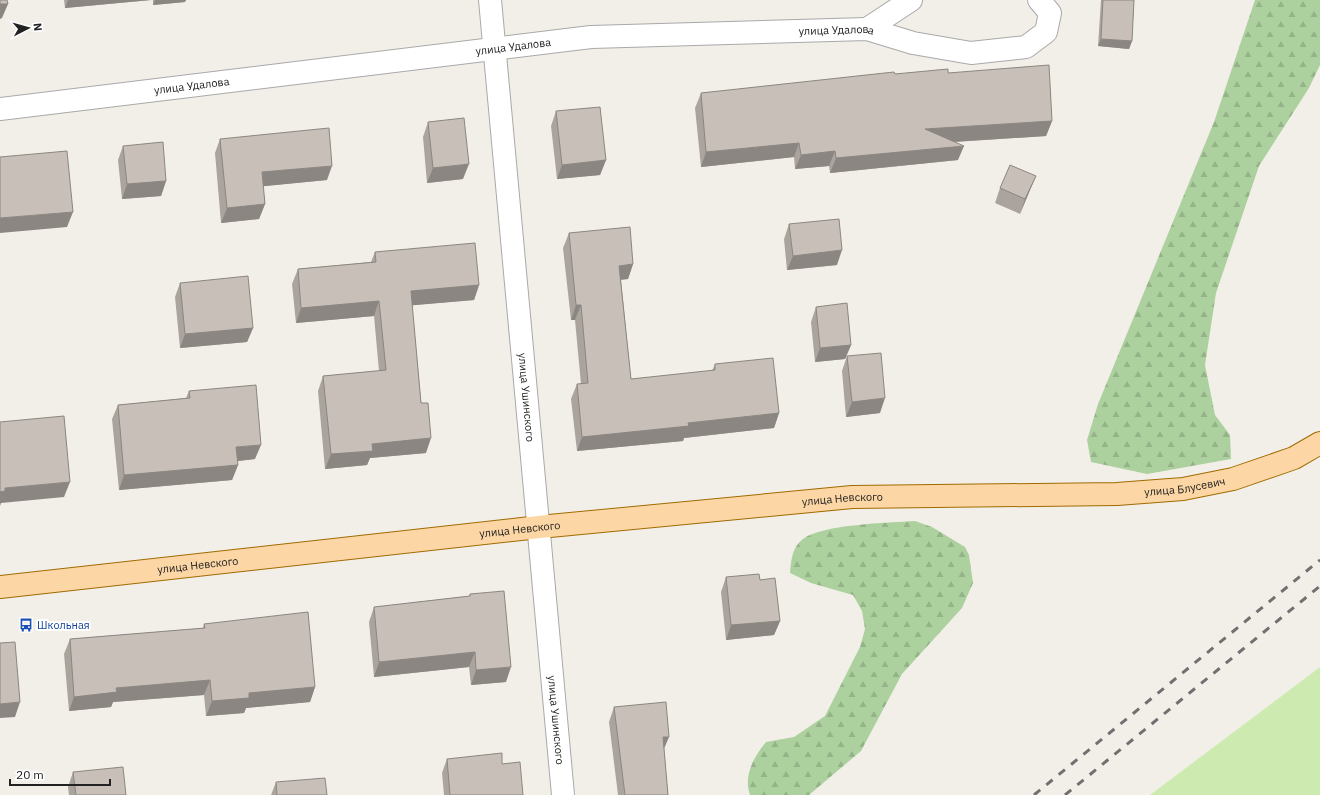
<svg xmlns="http://www.w3.org/2000/svg" width="1320" height="795" font-family="'IBM Plex Sans',sans-serif">
  <style>
    .grass { fill: #cdebb0 }
    .forest { fill: url(#forest-firs) }
    .lines { fill: none; stroke-linecap: round; stroke-linejoin: round }
    .minor-casing { stroke: #a9a9a9; stroke-width: 24 }
    .major-casing { stroke: #a06b00; stroke-width: 24 }
    .minor { stroke: #fff; stroke-width: 22 }
    .major { stroke: #fcd6a4; stroke-width: 22 }
    .rail { stroke: #707070; stroke-width: 3; stroke-dasharray: 8 8; stroke-linecap: butt }
    .wall { fill: #aba49e }
    .shaded-wall { fill: #8b8681 }
    .building { fill: #c7bfb8; stroke: #8b8681 }
    .labels { text-anchor: middle; stroke-width: 4; stroke-linejoin: round; paint-order: stroke }
    .street-label { font-size: 11px; fill: #222; stroke: #fff }
    .transit-label { font-size: 11px; fill: #164399; stroke: #fff; text-anchor: start }
  </style>
  <defs>
    <pattern id="forest-firs" width="22" height="20" patternUnits="userSpaceOnUse"><rect width="22" height="20" fill="#add19e"/><path d="M5 1l3.5 6h-7zM16 11l3.5 6h-7z" fill="#95b388"/></pattern>
  </defs>
  <rect width="100%" height="100%" fill="#f2efe9"/>
  <!-- grass -->
  <path class="grass" d="M1320 667V795H1150Z"/>
  <!-- forest -->
  <path class="forest" d="M1255 0H1320V65L1309 88 1259 166 1216 293 1205 365 1215 415 1230 435 1231 459 1147 474 1091 462 1087 440 1098 404 1214 122Z
    M915 521 932 527 965 547 969 555 973 583 962 608 902 674 861 751 809 795H750C743 775 754 757 766 742L794 737 825 716 860 647 865 629 862 611 853 595 811 583 790 573C791 561 792 547 803 539 823 524 888 523 915 521Z"/>
  <g class="lines">
    <!-- minor casing -->
    <g class="minor-casing">
      <g id="minor">
        <path id="s1" d="M490 0 563 795"/>
        <path d="M867 29 911 0"/>
        <path id="s2" d="M0 109 591 37 867 29 913 43 971 53 1026 47 1046 32 1050 13 1039 0"/>
      </g>
    </g>
    <!-- major casing -->
    <g class="major-casing">
      <g id="major">
        <path id="s3" d="M0 587 539 527 852 497 1117 494 1183 489 1233 479 1294 458 1320 443"/>
      </g>
    </g>
    <!-- minor -->
    <use href="#minor" class="minor"/>
    <!-- major -->
    <use href="#major" class="major"/>
    <!-- rail -->
    <path class="rail" d="M1034 795 1320 560
      M1065 795 1320 586"/>
  </g>
  <!-- wall -->
  <path class="wall" d="M64 0H151L65 8Z
    M153 0H186L185 2 153 5Z
    M1101 0H1134L1132 41 1129 49 1098 46Z
    M948 73 1052 121 1046 136 955 142 958 160 830 173 829 166 795 169 794 157 701 167 695 108 701 93 895 74Z
    M556 111 606 160 600 175 557 179 551 126Z
    M428 122 463 179 427 183 423 137Z
    M220 139 327 180 263 186 265 204 259 219 221 223 215 153Z
    M123 146 166 181 161 196 122 199 118 160Z
    M1036 176 1030 190 1020 214 995 203 1000 188Z
    M789 224 837 265 787 270 784 239Z
    M569 233 633 264 628 279 621 280 631 379 712 371 715 364 779 413 774 428 684 438 683 441 577 451 571 399 577 384H581L575 320H571L563 248Z
    M375 252 479 285 474 300 412 305 426 453 370 458 367 465 325 469 318 391 323 376 379 371 374 316 296 323 292 284 298 269 371 262Z
    M180 283 253 328 247 342 180 348 175 297Z
    M816 307 851 345 845 359 815 362 811 322Z
    M847 356 880 413 846 417 842 371Z
    M189 391 255 459 237 461 238 465 232 480 119 490 112 419 118 405 186 398Z
    M726 577 760 580 780 621 774 635 726 640 721 592Z
    M470 594 506 682 471 685 469 667 374 677 369 622 374 607 469 596Z
    M204 624 315 687 310 702 246 708 244 713 206 716 204 695 113 702 111 707 69 711 64 654 70 639 203 628Z
    M614 707 664 749 668 795H618L609 722Z
    M447 759 502 764 523 795H444L442 773Z
    M73 772 126 795H69L68 787Z
    M276 782 327 795H271Z"/>
  <!-- shaded-wall -->
  <path class="shaded-wall" d="M68 0H151L65 8Z
    M155 0H186L185 2 153 5Z
    M0 4H8L2 18 0 19Z
    M1101 39 1132 41 1129 49 1098 46Z
    M1052 121 1046 136 919 144 925 129Z
    M799 143 794 157 701 167 706 152Z
    M964 146 958 160 830 173 836 158Z
    M835 151 829 166 795 169 801 155Z
    M606 160 600 175 557 179 562 165Z
    M469 164 463 179 427 183 433 168Z
    M332 166 327 180 256 187 262 172Z
    M1036 176 1030 190 1020 214 1025 199Z
    M166 181 161 196 122 199 127 184Z
    M265 204 259 219 221 223 227 208Z
    M73 212 67 227 0 233V218Z
    M842 250 837 265 787 270 793 256Z
    M633 264 628 279 614 280 619 266Z
    M479 285 474 300 405 306 411 291Z
    M379 301 374 316 296 323 301 308Z
    M576 305H581L575 320H571Z
    M253 328 247 342 180 348 185 334Z
    M851 345 845 359 815 362 820 348Z
    M885 398 880 413 846 417 852 402Z
    M779 413 774 428 684 438 683 441 577 451 582 437 688 423Z
    M431 438 426 453 370 458 367 465 325 469 331 454 372 444Z
    M261 445 255 459 230 462 236 447Z
    M238 465 232 480 119 490 124 475Z
    M70 482 64 497 1 503 0 506V492L5 488Z
    M780 621 774 635 726 640 731 625Z
    M475 652 469 667 374 677 379 662Z
    M511 667 506 682 471 685 476 670Z
    M210 680 204 695 113 702 111 707 69 711 74 697 116 688Z
    M315 687 310 702 246 708 244 713 206 716 212 701 249 693Z
    M20 702 15 717 0 718V704Z
    M663 737H669L663 751Z"/>
  <!-- building -->
  <path class="building" d="M0 0H7L8 4H0Z
    M1103 0H1134L1132 41 1101 39Z
    M1049 65 1052 121 925 129 964 146 836 158 835 151 801 155 799 143 706 152 701 93 894 72 895 74 948 69V73Z
    M600 107 606 160 562 165 556 111Z
    M464 118 469 164 433 168 428 122Z
    M329 128 332 166 262 172 265 204 227 208 220 139Z
    M163 142 166 181 127 184 123 146Z
    M67 151 73 212 0 218V157Z
    M1010 165 1036 176 1025 199 1000 188Z
    M839 219 842 250 793 256 789 224Z
    M630 227 633 264 619 266 631 379 715 370V364L773 358 779 413 688 423 689 426 582 437 577 384 588 383 581 305H576L569 233Z
    M475 243 479 285 411 291 421 403H428L431 438 372 444 373 451 331 454 323 376 386 370 379 301 301 308 298 269 376 262 375 252Z
    M248 276 253 328 185 334 180 283Z
    M847 303 851 345 820 348 816 307Z
    M881 353 885 398 852 402 847 356Z
    M256 385 261 445 236 447 238 465 124 475 118 405 190 398 189 391Z
    M64 416 70 482 5 488V491L0 492V422Z
    M759 574 760 580 775 578 780 621 731 625 726 577Z
    M504 591 511 667 476 670 475 652 379 662 374 607 470 596V594Z
    M308 612 315 687 249 693V698L212 701 210 680 116 688 117 692 74 697 70 639 205 628 204 624Z
    M15 642 20 702 0 704V643Z
    M666 702 669 737H663L668 795H625L614 707Z
    M502 753V764L520 762 523 795H450L447 759Z
    M123 767 126 795H76L73 772Z
    M325 778 327 795H277L276 782Z"/>
  <!-- icons -->
  <defs>
    <g id="bus-bare" transform="scale(1.08)"><path d="M-5-6H5V4H4V6H2V4H-2V6H-4V4H-5ZM-3.5-4V0h7V-4ZM-3.5 1.2v1.5H-2V1.2ZM2 1.2v1.5H3.5V1.2Z" fill="#1a4fb4" stroke="#fff" stroke-width="2.5" paint-order="stroke"/></g>
  </defs>
  <g fill-rule="evenodd">
    <use href="#bus-bare" x="26" y="625"/>
  </g>
  <g class="labels">
    <!-- street labels -->
    <g class="street-label">
      <text dy="4" stroke="none"><textPath href="#s2" startOffset="841">улица Удалова</textPath></text>
      <text dy="4" stroke="none"><textPath href="#s2" startOffset="517">улица Удалова</textPath></text>
      <text dy="4" stroke="none"><textPath href="#s2" startOffset="193">улица Удалова</textPath></text>
      <text dy="4" stroke="none"><textPath href="#s1" startOffset="399">улица Ушинского</textPath></text>
      <text dy="4" stroke="none"><textPath href="#s3" startOffset="1190">улица Блусевич</textPath></text>
      <text dy="4" stroke="none"><textPath href="#s3" startOffset="847">улица Невского</textPath></text>
      <text dy="4" stroke="none"><textPath href="#s3" startOffset="523">улица Невского</textPath></text>
      <text dy="4" stroke="none"><textPath href="#s3" startOffset="199">улица Невского</textPath></text>
      <text dy="4" stroke="none"><textPath href="#s1" startOffset="723">улица Ушинского</textPath></text>
    </g>
    <!-- transit labels -->
    <g class="transit-label">
      <text x="37" y="629">Школьная</text>
    </g>
  </g>
  <!-- north arrow -->
  <g transform="translate(28 28) rotate(84)" stroke="#ffffff" stroke-width="3" paint-order="stroke">
  <path d="M0-3L7 15L0 10L-7 15Z" fill="#222222"/>
  <text y="-6" font-size="11" font-weight="bold" text-anchor="middle" fill="#222222">N</text>
  </g>
  <!-- scale -->
  <path d="M10 779v6h100v-6" fill="none" stroke="#222222" stroke-width="2"/>
  <text x="16" y="779" font-size="12" fill="#222222" stroke="#ffffff" stroke-width="3" paint-order="stroke">20 m</text>
</svg>
